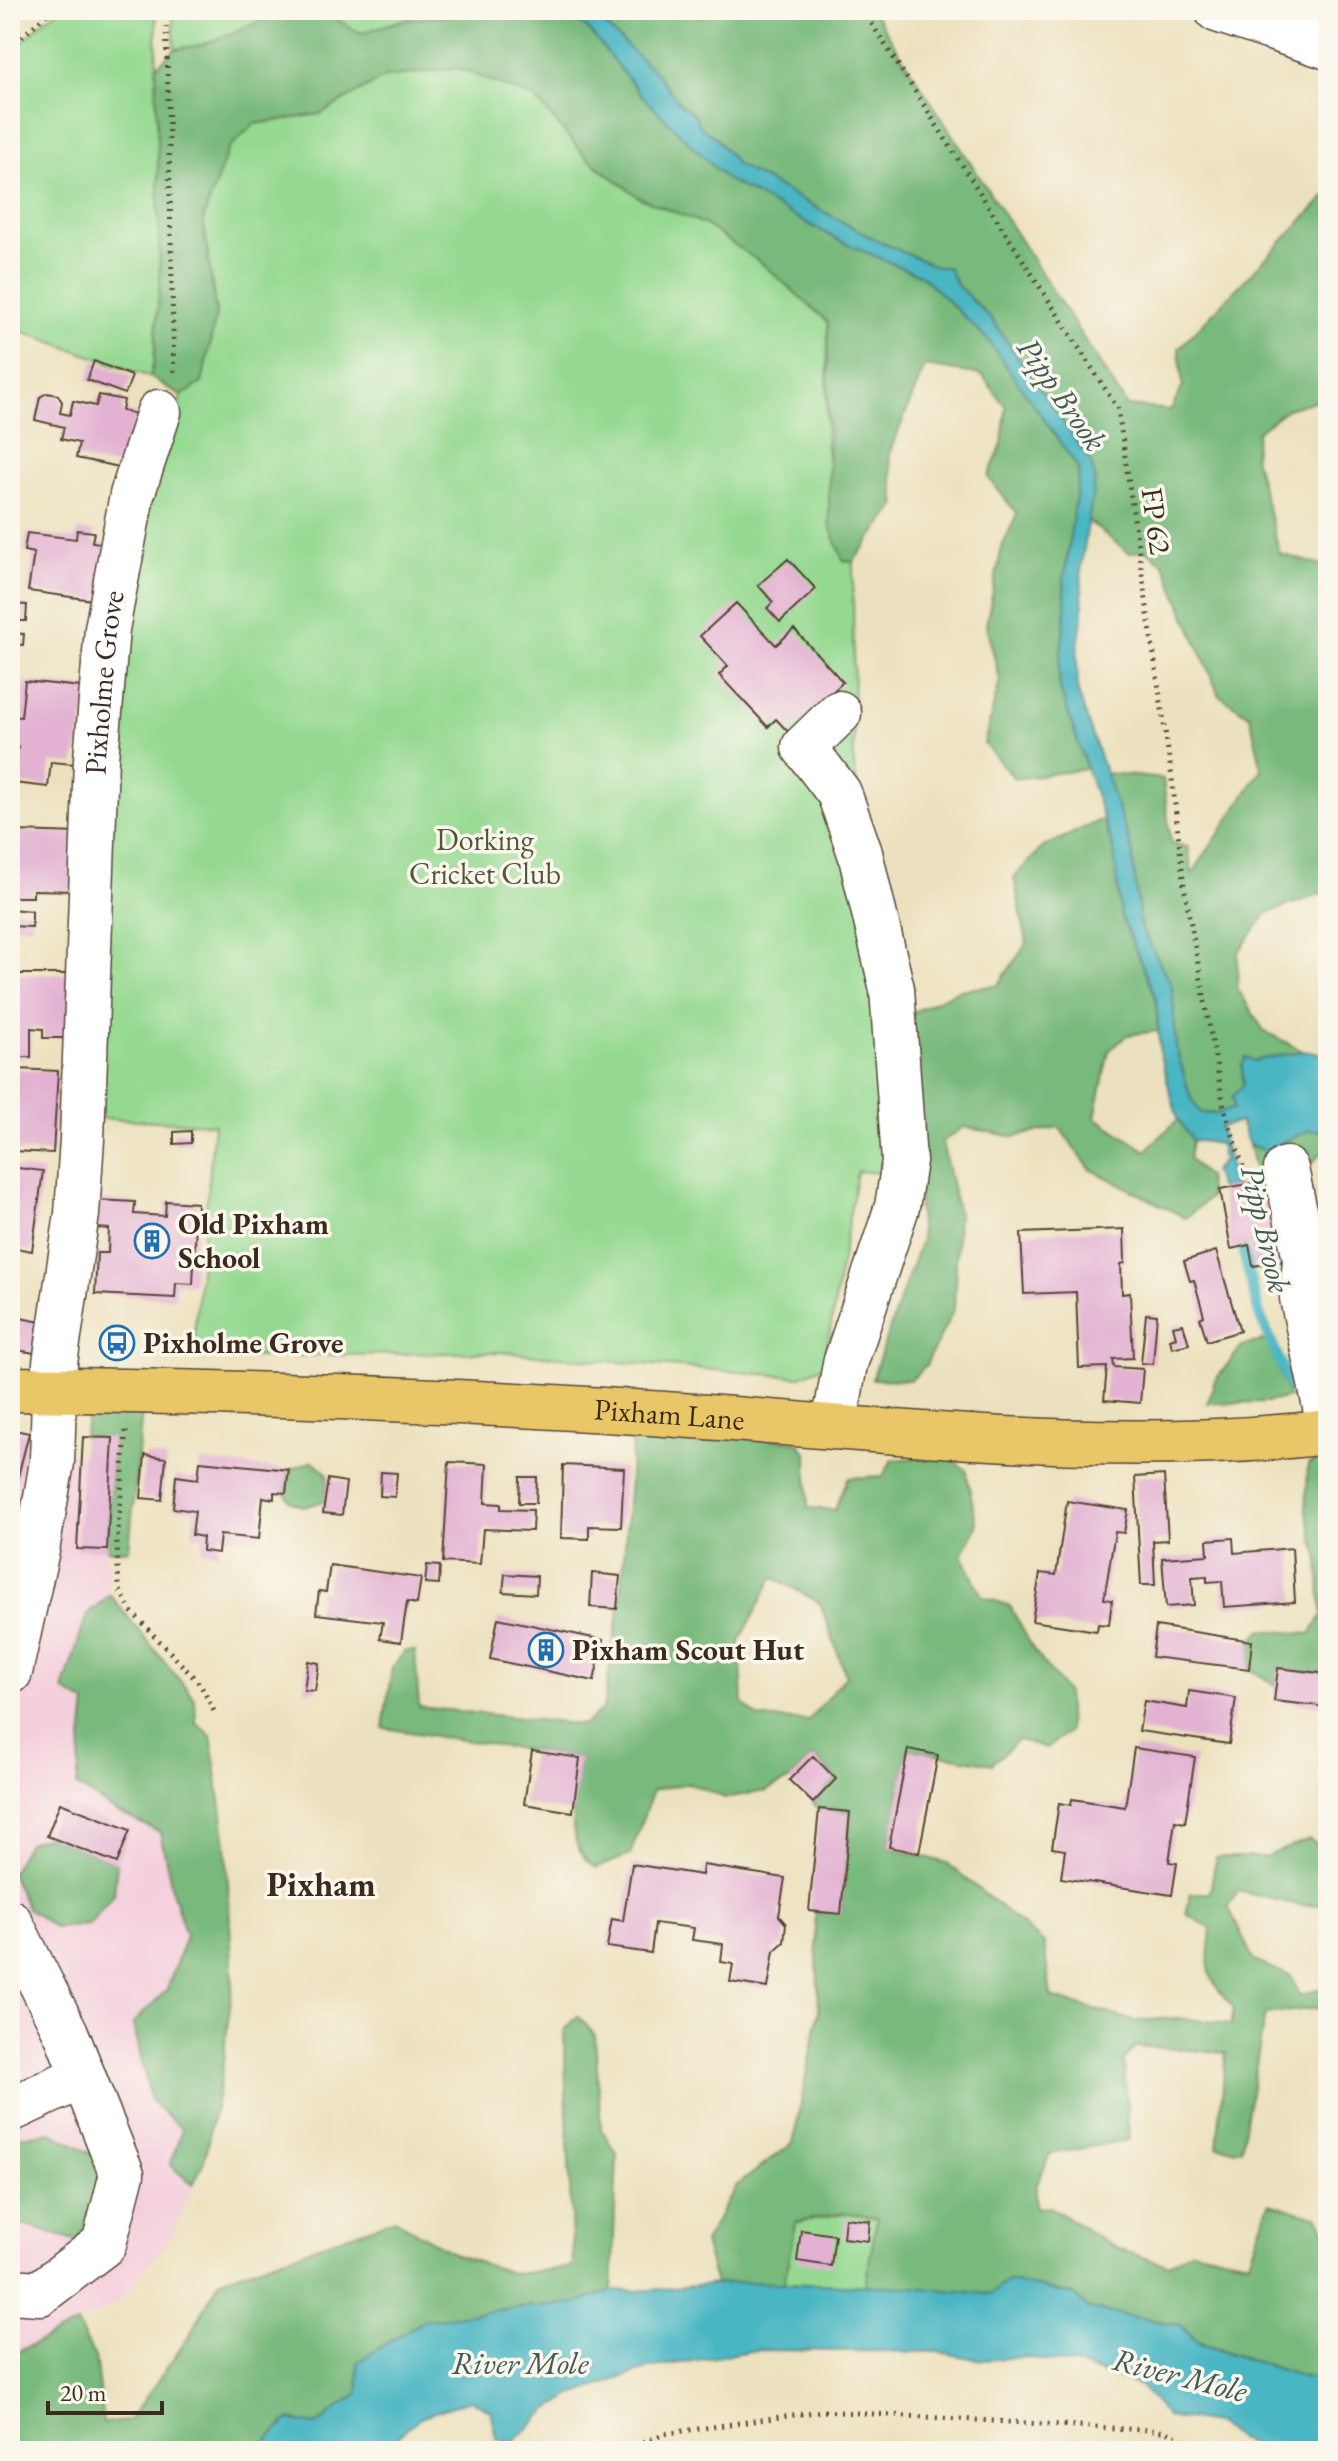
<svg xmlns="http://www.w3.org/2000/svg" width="1338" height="2461" font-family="'EB Garamond',serif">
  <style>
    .built { fill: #f4cfdc }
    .green { fill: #95d991; stroke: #688258; stroke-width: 2 }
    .forest { fill: #78b97b; stroke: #5a724c; stroke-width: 2; fill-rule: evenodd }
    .water { fill: #48b6c3; stroke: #427070; stroke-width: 2 }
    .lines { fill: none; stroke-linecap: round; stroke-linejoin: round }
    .stream { stroke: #48b6c3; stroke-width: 11 }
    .building { fill: #e3b2d2 }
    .minor-casing { stroke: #564536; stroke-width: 47 }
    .major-casing { stroke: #564536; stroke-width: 47 }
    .path { stroke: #564536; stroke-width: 5; stroke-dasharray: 2 6; stroke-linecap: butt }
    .minor { stroke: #fff; stroke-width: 44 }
    .major { stroke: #e9c769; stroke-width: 44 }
    .labels { text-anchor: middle; stroke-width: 7; stroke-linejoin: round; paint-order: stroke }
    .street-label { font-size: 30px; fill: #3b2a1e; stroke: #fbf7ec }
    .park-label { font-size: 30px; fill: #52563b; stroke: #fbf7ec }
    .poi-label { font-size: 30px; font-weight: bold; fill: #3b2a1e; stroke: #fbf7ec; text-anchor: start }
    .water-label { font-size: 32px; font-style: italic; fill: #405b58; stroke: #fbf7ec }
    .quarter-label { font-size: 34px; font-weight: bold; fill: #3b2a1e; stroke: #fbf7ec }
  </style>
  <rect width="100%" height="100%" fill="#fbf7ec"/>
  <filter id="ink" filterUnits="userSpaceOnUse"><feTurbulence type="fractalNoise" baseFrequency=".0125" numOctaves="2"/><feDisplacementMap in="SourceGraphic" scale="16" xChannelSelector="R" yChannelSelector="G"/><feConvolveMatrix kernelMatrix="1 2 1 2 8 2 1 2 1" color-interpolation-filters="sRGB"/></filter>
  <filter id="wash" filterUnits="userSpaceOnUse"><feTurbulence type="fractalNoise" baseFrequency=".006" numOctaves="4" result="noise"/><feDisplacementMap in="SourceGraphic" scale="32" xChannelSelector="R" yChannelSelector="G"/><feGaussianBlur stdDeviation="1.8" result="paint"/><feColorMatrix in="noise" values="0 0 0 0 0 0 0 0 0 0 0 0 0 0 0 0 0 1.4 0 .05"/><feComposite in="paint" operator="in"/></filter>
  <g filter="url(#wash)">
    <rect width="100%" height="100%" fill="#ece1be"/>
    <!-- built -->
    <path class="built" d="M10 1429 29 1433 25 1451 82 1454 83 1437 113 1438 107 1550 110 1595 195 1699 196 1722 211 1735 226 1844 233 1983 221 2078 204 2161 171 2237 120 2301 77 2324 10 2355Z"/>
    <!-- green -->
    <path class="green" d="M59 10H156L160 281 154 361 150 377 10 327V54L47 18Z
      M172 10H510V11L403 20 361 33 327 14 276 15 202 45 175 49Z
      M459 68 535 98 587 158 640 198 704 224 764 265 828 322 826 443 843 560 853 562 854 768 880 895 915 1176 857 1171 824 1366 798 1377 499 1352 192 1358 214 1124 97 1118 102 879 138 512 170 442 181 396 202 383 216 314 203 219 228 149 254 124 320 114 385 77Z
      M843 2213 878 2218 865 2286 784 2283 795 2223Z"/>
    <!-- forest -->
    <path class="forest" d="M510 10H565L569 16 588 29 726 179 840 241 922 276 987 339 1077 466 1079 475 1064 579 1066 611 1059 668 1060 688 1087 769 1015 779 984 744 1000 680 986 625 1002 547 1017 514 988 477 1002 445 1006 407 982 375 925 366 889 454 896 505 853 562 843 560 829 523 828 322 764 265 704 224 640 198 587 158 535 98 458 68 385 77 320 114 254 124 228 149 203 219 216 314 202 383 181 396 150 377 154 361 160 281 156 67 175 49 202 45 276 15 327 14 361 33 403 20Z
      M588 10H872L1127 406 1171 410 1183 386 1179 348 1328 194V397L1287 409 1257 432 1254 457 1280 554 1328 567V891L1267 913 1238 953 1237 988 1264 1031 1303 1051 1254 1061 1242 1066 1243 1085 1234 1108 1217 1114 1201 1113 1191 1099 1176 1048 1172 986 1140 926 1132 851 1105 773 1163 779 1171 843 1188 847 1192 874 1262 769 1250 716 1219 695 1164 564 1146 550 1129 553 1088 521 1095 478 1090 461 992 320 956 284 948 268 937 267 878 241 737 165 714 136 701 128 694 114 682 106 654 71Z
      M1103 819 1114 851 1121 916 1156 998 1158 1031 1128 1035 1109 1051 1095 1117 1146 1151 1178 1119 1192 1140 1189 1159 1207 1177 1210 1197 1186 1218 1090 1169 1059 1127 1014 1137 964 1127 942 1142 958 1214 954 1309 926 1365 911 1380 872 1379 921 1240 905 1016 959 990 998 985 1027 943 1014 877 1043 847Z
      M1309 1130 1328 1131V1150L1322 1152 1307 1169 1256 1173 1249 1146 1265 1150Z
      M1266 1340 1289 1397 1268 1402 1208 1403 1214 1382 1242 1346Z
      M102 1411 142 1412 129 1550H107L113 1439 83 1437 88 1418Z
      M668 1429 798 1442 807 1453 808 1508 835 1510 848 1478 883 1476 892 1460 944 1455 966 1470 977 1526 962 1555 982 1596 1010 1606 1033 1649 1067 1693 1069 1731 1047 1748 1018 1740 992 1764 908 1749 889 1847 947 1863 1044 1943 1051 1997 1135 2021 1177 2018 1231 2024 1234 2008C1204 1977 1207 1969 1211 1928L1186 1914 1191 1893H1210L1216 1857H1265L1309 1839 1328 1852V1904L1302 1906 1238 1891 1228 1906 1254 1961 1291 1976 1300 1996 1328 1986V2007L1265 2014 1241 2149 1217 2147 1226 2053 1136 2046 1124 2061 1129 2140 1050 2154 1036 2186V2208L1050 2207 1118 2249 1168 2265 1191 2250 1249 2261 1269 2203 1317 2216 1328 2235V2380L1303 2377 1200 2343 1180 2325 1089 2309 1074 2295 1008 2281 991 2294 865 2286 877 2218 843 2213 795 2222 784 2283 716 2284 704 2243 736 2186 793 2143 819 2010 815 1912 841 1913 850 1812 819 1809 813 1803 836 1778 813 1756 789 1780 766 1791 725 1798 689 1783 653 1790 630 1855 596 1868C560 1845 575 1794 580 1758L383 1728 392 1668 405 1651H415L419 1707 584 1725 603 1709 621 1599 633 1436ZM773 1577 820 1603 846 1676 808 1721 759 1718 743 1704 740 1641Z
      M1328 1455V1674L1278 1668 1276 1685 1249 1669 1252 1641 1261 1630 1310 1634 1322 1616 1319 1561 1306 1509 1308 1464Z
      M313 1461 328 1474 325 1501 304 1507 290 1501 286 1493 289 1470Z
      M110 1595 195 1699 196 1722 211 1735 226 1844 233 1983 221 2078 204 2161 193 2185 170 2165 182 2129 151 2101 133 2023 167 1990 186 1935 173 1894 160 1832 117 1812 77 1786 86 1703 63 1690 87 1614Z
      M47 1836 117 1863 114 1894 89 1924 55 1928 27 1908 11 1873 28 1843Z
      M578 2016 595 2035 601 2129 617 2153 612 2290 578 2303 512 2308 421 2321 359 2362 360 2392 316 2425 288 2420 257 2451H10V2355L77 2324 95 2357 103 2423 129 2421 188 2338 220 2280 395 2219 456 2255 515 2274 573 2267 564 2031Z
      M51 2132 92 2154 102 2186 78 2241 10 2221V2138Z"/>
    <!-- water -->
    <path class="water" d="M565 10H588L654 71 682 106 694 114 701 128 714 136 737 165 878 241 937 267H948L956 284 992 320 1090 461 1095 478 1081 567 1083 611 1077 655 1078 693 1132 851 1140 926 1172 986 1176 1048 1191 1099 1201 1113 1217 1114 1234 1108 1232 1097 1243 1085 1242 1066 1246 1057 1254 1061 1303 1051 1328 1055V1131L1309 1130 1265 1150 1249 1145 1240 1122 1220 1127 1235 1186 1220 1189 1213 1171 1223 1161 1220 1144 1192 1140 1178 1119 1160 1055 1156 998 1121 916 1114 851 1060 688 1059 668 1066 611 1064 579 1079 475 1077 466 987 339 922 276 840 241 726 179 642 96 588 29 569 16Z
      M1008 2281 1074 2295 1089 2309 1180 2325 1200 2344 1303 2377 1328 2380V2451H1273L1238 2439 1216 2423 1166 2416 1141 2386 1080 2366 1026 2357 981 2360 939 2352 757 2350 649 2368 573 2395 548 2410 511 2444 496 2438 490 2410 471 2400 420 2417 381 2451H257L288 2420 316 2425 359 2392 358 2362 421 2321 512 2308 578 2303 612 2290 637 2291 741 2282 912 2287 990 2294Z"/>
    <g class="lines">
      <!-- stream -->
      <path class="stream" d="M1239 1235 1259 1313 1291 1388"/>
    </g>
    <g id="blocks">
      <!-- building -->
      <path class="building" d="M94 361 132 376 125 394 87 380Z
        M47 393 58 395 62 402 60 413 70 415 73 401 96 406 99 395 124 400 122 411 137 414 124 468 76 458 79 443 61 439 64 427 35 420 40 397Z
        M77 530 94 532 92 542 109 544 100 601 28 591 34 553 24 551 27 533 76 539Z
        M788 559 816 589 780 622 767 608 773 602 758 585Z
        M736 603 776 645 794 629 843 682 789 733 776 719 768 727 719 675 728 666 700 636Z
        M10 604 27 605 26 621H10Z
        M10 633 24 634 23 645 10 644Z
        M25 681 90 688 74 764 51 762 48 787 14 783 18 746 10 745V716L21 717Z
        M14 831 80 833 78 891 33 890V897H11L10 847H13Z
        M10 909 32 911V927L10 926Z
        M10 974H76L66 1038H43V1029L31 1028V1057H10Z
        M17 1069 58 1071 53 1153 13 1151V1141H10V1097L15 1098Z
        M191 1131V1143L174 1144V1132Z
        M10 1167 43 1171 32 1251 10 1247Z
        M1270 1180 1285 1261 1253 1266 1249 1245 1231 1249 1220 1189Z
        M97 1200 135 1202 134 1214 165 1216 166 1201 197 1203 193 1284 176 1283 175 1298 95 1294 97 1253H108L109 1229 96 1228Z
        M1124 1229 1125 1263 1121 1264 1122 1294 1130 1293 1133 1358 1113 1359 1114 1367 1143 1369 1140 1403 1104 1400 1107 1367 1079 1368 1076 1292 1024 1294 1021 1233Z
        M1216 1251 1240 1331 1207 1341 1200 1318 1204 1316 1194 1280 1190 1281 1184 1261Z
        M1146 1314 1157 1315 1153 1364 1141 1363Z
        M10 1316 41 1322 35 1353 10 1349Z
        M1183 1324 1189 1344 1172 1348 1170 1339 1176 1337 1173 1326Z
        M10 1429 29 1433 11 1504H10Z
        M83 1437 113 1438 107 1550 77 1549Z
        M145 1455 166 1458 162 1500 141 1498Z
        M200 1461 289 1470 286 1493 274 1492V1499L263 1497 259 1539 220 1535 218 1553 202 1551 203 1537 192 1535 195 1511 173 1508 176 1476 198 1479Z
        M449 1462 487 1464 485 1503 501 1504V1509L533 1510 532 1531 483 1529 480 1564 443 1562Z
        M563 1465 624 1468 621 1527 589 1526V1539L561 1538Z
        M381 1472 397 1473 395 1497 380 1496Z
        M1164 1475 1168 1540 1153 1541 1155 1585H1141L1135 1477Z
        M520 1477H537L536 1503H519Z
        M328 1479 346 1482 342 1515 323 1513Z
        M1067 1501 1128 1510 1124 1533 1115 1532 1104 1599 1112 1600 1109 1625 1098 1624 1097 1631 1032 1621 1040 1573 1056 1575Z
        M1233 1538 1234 1553 1292 1548 1295 1602 1224 1607 1222 1581 1207 1582V1576L1192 1577 1194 1605 1166 1607 1162 1558 1208 1555 1207 1540Z
        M330 1565 421 1578 417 1604 407 1602 401 1642 380 1639 383 1622 316 1614 319 1591 326 1592Z
        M427 1565 440 1566 439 1584 425 1583Z
        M592 1573 620 1576 617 1609 590 1607Z
        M505 1574 537 1576 536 1594 503 1592Z
        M498 1618 603 1640 594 1681 490 1659Z
        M1156 1626 1252 1641 1249 1669 1152 1657Z
        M308 1661 319 1663 315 1691 304 1690Z
        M1278 1668 1328 1674V1707L1274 1701Z
        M1189 1691 1236 1698 1229 1744 1139 1731 1144 1701 1187 1708Z
        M1134 1748 1195 1757 1185 1823 1175 1821 1169 1862 1177 1863 1172 1895 1061 1878 1065 1850 1052 1848 1059 1803 1071 1805 1072 1799 1125 1807Z
        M908 1749 938 1755 919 1853 889 1847Z
        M532 1751 580 1758 573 1812 524 1804Z
        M813 1756 836 1779 813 1803 789 1780Z
        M60 1803 130 1830 117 1863 47 1836Z
        M819 1809 850 1812 841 1914 809 1911Z
        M632 1864 702 1875 703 1865 785 1878 779 1916 786 1924 784 1942 774 1951 768 1988 730 1982 733 1964 721 1962 723 1944 692 1940 694 1928 655 1923 651 1953 607 1947 612 1919 623 1921Z
        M845 2218 870 2221 868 2241 843 2238Z
        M801 2230 835 2235 831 2266 797 2261Z"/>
    </g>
  </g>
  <g filter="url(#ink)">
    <use href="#blocks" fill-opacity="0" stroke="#564536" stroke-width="2"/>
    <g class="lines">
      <!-- minor casing -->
      <g class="minor-casing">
        <g id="minor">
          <path d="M1217 10 1328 47"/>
          <path d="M1286 1169 1305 1259 1302 1298 1328 1421"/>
          <path d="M834 1426 845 1364 897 1207 904 1161 892 989 860 853 839 793 804 747 839 713"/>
          <path id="s1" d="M10 1672 37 1550 52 1462 55 1363 77 1214 82 1139 96 759 107 629 132 495 159 412"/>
          <path d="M10 1922 66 2033 122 2174 104 2244 40 2293 10 2291"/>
          <path d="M10 2110 83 2076"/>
        </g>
      </g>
      <!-- major casing -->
      <g class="major-casing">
        <g id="major">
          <path id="s2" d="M10 1389C233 1392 456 1399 679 1415 894 1430 1113 1458 1328 1432"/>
        </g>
      </g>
      <!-- path -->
      <path class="path" d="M166 10 174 377
        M863 10 1118 409 1172 778 1184 886 1224 1107 1243 1167
        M10 48 51 10
        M126 1431 117 1543 119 1589 131 1611 200 1684 216 1715
        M621 2451 663 2434 822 2411 1163 2431 1208 2451"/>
      <!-- minor -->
      <use href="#minor" class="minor"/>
      <!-- major -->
      <use href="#major" class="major"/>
    </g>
  </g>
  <!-- icons -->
  <defs>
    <g id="building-ring" transform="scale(1.8)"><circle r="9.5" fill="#fbf7ec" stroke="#1f6fb2" stroke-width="1.5"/><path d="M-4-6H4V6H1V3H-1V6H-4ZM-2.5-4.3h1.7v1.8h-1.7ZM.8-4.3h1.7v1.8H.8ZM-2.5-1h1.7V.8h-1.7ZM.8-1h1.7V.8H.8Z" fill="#1f6fb2"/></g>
    <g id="bus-ring" transform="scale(1.8)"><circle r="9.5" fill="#fbf7ec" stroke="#1f6fb2" stroke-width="1.5"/><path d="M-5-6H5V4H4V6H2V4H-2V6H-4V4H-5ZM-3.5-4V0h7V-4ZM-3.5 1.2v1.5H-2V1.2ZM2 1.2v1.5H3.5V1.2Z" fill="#1f6fb2"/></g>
  </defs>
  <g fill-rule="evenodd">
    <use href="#building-ring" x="152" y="1241"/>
    <use href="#bus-ring" x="117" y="1343"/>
    <use href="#building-ring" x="546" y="1650"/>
  </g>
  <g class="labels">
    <!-- street labels -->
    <g class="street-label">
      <text transform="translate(1156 521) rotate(82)" y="10">FP 62</text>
      <text dy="10" stroke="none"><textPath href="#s1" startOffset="996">Pixholme Grove</textPath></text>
      <text dy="10" stroke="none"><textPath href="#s2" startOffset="660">Pixham Lane</textPath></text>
    </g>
    <!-- park labels -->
    <g class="park-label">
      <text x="485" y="850">Dorking<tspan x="485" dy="34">Cricket Club</tspan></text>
    </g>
    <!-- poi labels -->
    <g class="poi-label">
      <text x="178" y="1234">Old Pixham<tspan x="178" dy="34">School</tspan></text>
      <text x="143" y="1353">Pixholme Grove</text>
      <text x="572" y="1660">Pixham Scout Hut</text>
    </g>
    <!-- water labels -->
    <g class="water-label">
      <text transform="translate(1062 394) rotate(55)" y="11">Pipp Brook</text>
      <text transform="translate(1266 1229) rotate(77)" y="11">Pipp Brook</text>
      <text x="520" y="2374">River Mole</text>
      <text transform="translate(1180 2375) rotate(14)" y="11">River Mole</text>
    </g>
    <!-- quarter labels -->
    <g class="quarter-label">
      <text x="321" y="1896">Pixham</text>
    </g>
  </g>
  <!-- margin -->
  <rect width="1338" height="2461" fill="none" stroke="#fbf7ec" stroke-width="40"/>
  <!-- scale -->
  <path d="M48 2401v12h114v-12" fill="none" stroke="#3b2a1e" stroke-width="4"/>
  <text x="60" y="2401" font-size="24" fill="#3b2a1e" stroke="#fbf7ec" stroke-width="6" paint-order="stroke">20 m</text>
</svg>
